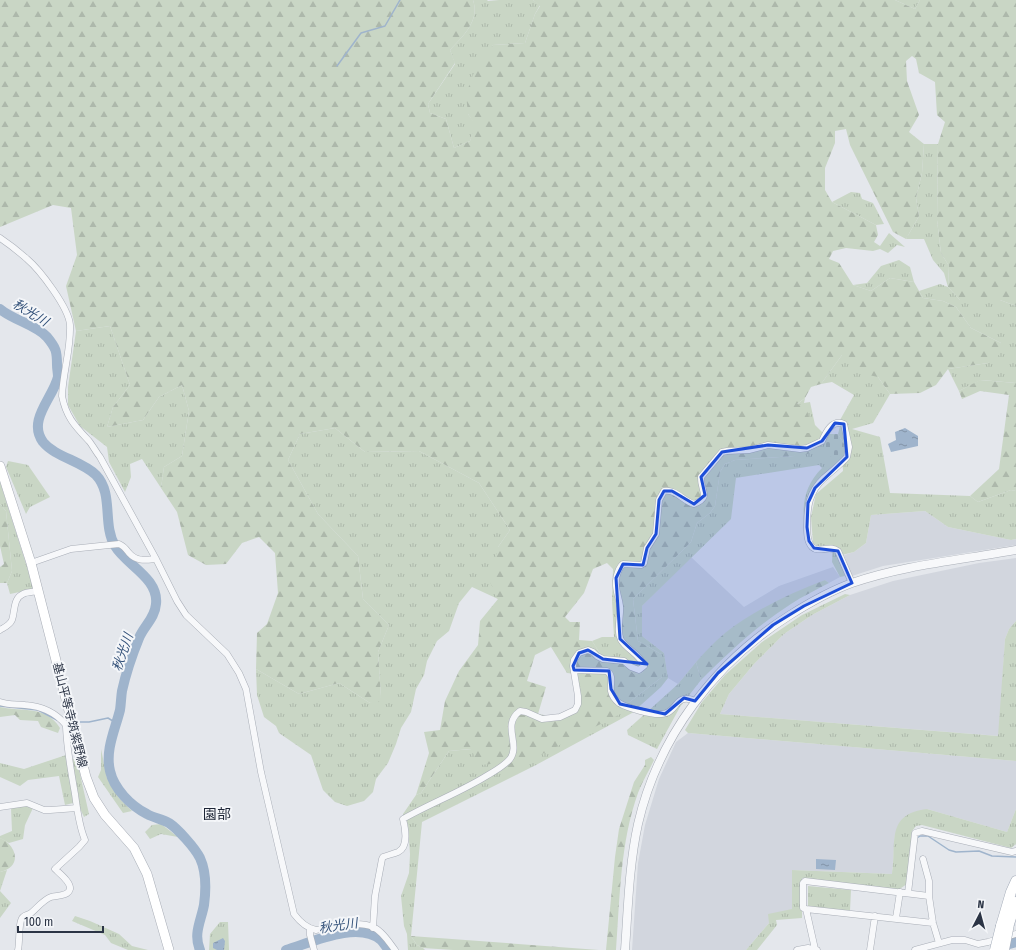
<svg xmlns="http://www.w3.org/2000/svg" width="1016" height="950" font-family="'Fira Sans Condensed','Noto Sans JP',sans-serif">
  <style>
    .built { fill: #d2d6de }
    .grass { fill: url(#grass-tufts) }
    .forest { fill: url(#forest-firs); fill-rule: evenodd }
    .cemetery { fill: url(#cemetery-stones) }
    .water { fill: url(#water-ripples) }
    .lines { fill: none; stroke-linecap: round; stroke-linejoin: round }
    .stream { stroke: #9fb4cc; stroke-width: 1.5 }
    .river { stroke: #9fb4cc; stroke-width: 10 }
    .minor-casing { stroke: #a9aeb7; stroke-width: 7 }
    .tertiary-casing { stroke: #a9aeb7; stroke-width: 9 }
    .secondary-casing { stroke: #a9aeb7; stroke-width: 10 }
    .primary-casing { stroke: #a3abb8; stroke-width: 11 }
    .minor { stroke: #f7f8fa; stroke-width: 6 }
    .tertiary { stroke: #f7f8fa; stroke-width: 8 }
    .secondary { stroke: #fff; stroke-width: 9 }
    .primary { stroke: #fff; stroke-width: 10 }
    .primary-bridge-casing { stroke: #a3abb8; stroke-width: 11; stroke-linecap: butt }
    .primary-bridge { stroke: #fff; stroke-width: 10 }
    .marked { fill: #1d4ed8; fill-opacity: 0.2; stroke: #1d4ed8; stroke-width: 3; stroke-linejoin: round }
    .labels { text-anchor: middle; stroke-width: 4; stroke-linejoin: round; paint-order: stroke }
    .street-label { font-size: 12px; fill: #2b3445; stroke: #f4f6f9 }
    .water-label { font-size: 13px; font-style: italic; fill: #34527a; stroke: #f4f6f9 }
    .quarter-label { font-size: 14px; fill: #1d2536; stroke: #f4f6f9 }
  </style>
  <defs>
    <pattern id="grass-tufts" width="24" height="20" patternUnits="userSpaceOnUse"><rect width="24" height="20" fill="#c9d6c5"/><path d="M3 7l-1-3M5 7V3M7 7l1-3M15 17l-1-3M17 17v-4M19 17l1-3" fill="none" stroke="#adb8ab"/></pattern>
    <pattern id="forest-firs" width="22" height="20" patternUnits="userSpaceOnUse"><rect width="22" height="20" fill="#c9d6c5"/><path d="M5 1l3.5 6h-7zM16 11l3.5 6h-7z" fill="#adb8ab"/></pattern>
    <pattern id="cemetery-stones" width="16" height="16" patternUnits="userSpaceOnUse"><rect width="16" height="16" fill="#c9d6c5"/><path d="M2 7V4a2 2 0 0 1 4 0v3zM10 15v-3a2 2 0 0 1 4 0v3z" fill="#adb8ab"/></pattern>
    <pattern id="water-ripples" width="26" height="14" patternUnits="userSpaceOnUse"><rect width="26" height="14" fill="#9fb4cc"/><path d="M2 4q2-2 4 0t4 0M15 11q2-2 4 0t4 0" fill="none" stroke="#8293a7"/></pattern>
  </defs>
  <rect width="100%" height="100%" fill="#e4e7ec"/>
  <!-- built -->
  <path class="built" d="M925 511 948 527 1011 540 1016 539V545L883 566 852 576 844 555 854 552 866 543 871 515Z
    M691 557 744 607 779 586 833 567 840 577 829 583 825 580 724 634 696 662 678 684 668 678 664 653 642 636V606Z
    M1016 558V621L1009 629 1005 639 999 736 720 714 729 694 754 664 784 634 812 615 850 595 893 581 979 563Z
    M688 733 1016 761V809L1007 832 927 809 895 834 892 874 792 870V909L769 923 746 950H632L638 863 645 825 659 779 676 742Z"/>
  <!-- grass -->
  <path class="grass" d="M473 0H487L488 1 499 0H533L540 5 535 14 525 43 493 45 468 114 476 125 470 141 454 148 446 119 430 113 428 104 455 64 450 50C463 36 480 21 473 0Z
    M895 0H920L915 9Z
    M924 144H938L937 220 941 253 949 266 948 287 960 300H1000L1016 306V383L981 380 959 391 948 369 988 363 1001 343 971 328 956 307 943 301 923 298 919 291 940 284 948 287 944 273 933 260 924 239H906L919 216 916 198 922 173Z
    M851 192 860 193 862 199 873 203 884 224 876 225 832 202Z
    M889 233 905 247 897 245 888 253 880 249V246Z
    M899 260 910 267 914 282 890 278 871 291 853 285 867 283 881 266Z
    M832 311 857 359 878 377 890 394 873 423 852 429 880 437 890 493 970 496 978 502 1011 490 1016 491V539L1011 540 948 527 925 511 871 515 866 543 854 552 838 556 845 576 840 577 832 562 833 545 818 546 813 543 811 517 816 494 843 471 842 458 820 478 806 500 804 523C802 501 806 484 822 468L819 465 736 478 731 519 642 606V636L664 653 668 678 661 687 632 713 536 765 422 822 411 936 417 945 423 948 425 950H408L407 934 404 926 401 896 409 873 410 854 408 825 403 814 416 795 421 793 449 751 472 749 502 763 509 770 627 704 662 677 661 654 638 641 633 599 691 542 697 523 710 513 715 506 720 472 725 464 735 460 794 456 823 433 805 434 796 405 805 398 804 403 810 402 815 425 823 433 844 444 838 434 840 426V420L854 395 832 382 821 384 842 355Z
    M110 326 130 385 113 407 107 427 143 420 159 397 182 385 189 411 182 456 164 467 161 488 142 459 130 464 131 477 125 492 109 462 107 447 80 426 68 405V387L76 331Z
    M335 428 365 452 419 451 479 483 510 530 498 547V599L472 587 459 603 449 631 437 641 427 661 424 675 416 689 411 712 401 728 396 744 388 763 376 779 373 792 364 801 347 806 335 802 323 790 311 755 279 733 276 726 264 717 257 695 256 669 299 694 339 683 370 703 381 697 378 652 389 625 363 599 358 556 318 514 288 460 300 434Z
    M8 461 28 465 50 497 30 507 26 514 6 467Z
    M0 482 34 589 10 594 7 583 12 571 6 511 0 504Z
    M845 594 850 595 812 615 784 634 754 664 729 694 720 714 998 736 1005 639 1009 629 1016 621V761L688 733 685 730 702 702 725 675 762 642 802 615Z
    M612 601 621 603 627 645 644 658 647 664 642 673 634 674 624 664 605 661 592 641 602 637H614Z
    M696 662 701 680 680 707 657 749 628 735 627 730 678 684Z
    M101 749 107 778 119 798 132 811 123 813 98 777 101 770Z
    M66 755 77 761 89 814 84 817 77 802 65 805 59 776 28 780 20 786 0 777V763L24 769Z
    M23 805 33 808 25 825 23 839 9 843 0 838V836L12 831 11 808Z
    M927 809 1007 832 1016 809V844L1011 848 922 825 916 826 912 831 907 884 898 890 802 878V918L776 920 777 925 757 950H746L769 923 768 914 792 909V870L892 874C897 843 885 814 927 809Z
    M161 824 178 837 161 834 150 839 145 832 152 825Z
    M7 870 0 891 11 903 0 918V872Z
    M808 886 851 890 850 911 808 907Z
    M75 916 90 921 119 934 132 946 148 950H128L111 943 105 935 72 921Z
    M220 922H228L229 950H209L210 934Z"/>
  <!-- forest -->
  <path class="forest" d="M0 0H473C480 21 463 36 450 50L455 63 428 104 430 113 446 119 454 148 470 141 475 125 468 114 466 94 473 75 493 45 525 43 535 14 540 6 533 0H895L915 9 920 0H1016V306L1000 300H960L948 287 949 266 941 253 937 220 938 144 945 122 937 115 935 82 919 73 916 59 912 56 906 61 907 81 919 115 909 132 924 144 922 173 916 198 919 216 906 239 893 232 850 145 846 129 835 131V143L825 168V190L832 202 876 225 878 235 874 242 880 246V249L873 251 846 248 833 251 829 259 839 263 853 285 871 291 890 278 914 282 923 298 943 301 956 307 971 328 1001 343 999 355 988 363 948 369 936 385 920 393 890 394 878 377 859 373 857 359 842 355 821 384 811 387 805 398 797 404 805 406C810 417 811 423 805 433H823L820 441 808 454 794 456 735 460 725 464 720 472 715 506 710 513 697 523 691 542 633 599 638 641 661 654 664 665 662 677 627 704 626 711 509 771 502 763 479 765 471 749 449 751 421 793 416 795 429 753 424 732 440 730 445 701 459 671 478 645 480 621 498 599 490 582 498 547 510 530 479 483 419 451 365 452 335 428 300 434 288 460 318 514 358 556 363 599 389 625 378 652 381 697 379 702 370 703 339 683 299 694 256 669 257 633 267 624 278 593 275 553 259 537 242 543 226 564 206 565 188 555 177 512 161 488 164 467 182 456 189 411 182 385 159 397 143 420 107 427 113 407 130 385 110 326 76 331 66 286 77 255 71 208 53 205 0 227ZM607 563 613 569 612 601 621 604C621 616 619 638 629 646 636 652 643 656 647 664L642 673 634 674 624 664 605 661 592 641 579 640 580 622H570L565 617 584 593 593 569ZM551 647 567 673 576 674 581 704 577 711 561 718 538 714 546 687 527 681 535 655Z
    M980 380 1016 383V491L1011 490 978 502 970 496 999 469 1009 395 980 391 962 399 959 391Z
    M0 504 6 511 12 571 7 583H0V567L4 564 0 546Z
    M825 580 829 583C816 590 803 596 791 604 758 625 729 652 701 680L696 662C705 652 714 642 725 633 756 609 789 594 825 580Z
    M0 707C22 712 46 705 60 728L58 733 41 727 38 721 20 720 15 715 0 717Z
    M651 757 654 760C649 771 642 782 638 793 620 843 620 898 616 950H606L615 857 619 829 634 782 645 765V760Z
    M0 838C3 839 6 841 8 843 20 855 16 869 0 872Z
    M411 936 599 950H453L423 948 417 945Z"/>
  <!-- cemetery -->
  <path class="cemetery" d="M827 434H838L844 444 842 458 823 456Z"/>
  <!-- water -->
  <path class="water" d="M905 428 918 436V446L891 452 888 444 896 440 895 432Z
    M816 859 836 860 835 870 816 869Z
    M223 938 225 941 224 950H217L213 948V943Z"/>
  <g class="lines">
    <!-- stream -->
    <path class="stream" d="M337 66 361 33 385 26 400 0
      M0 706 38 710 57 720
      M80 722H89L108 718 116 723
      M917 838 920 836H928L949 850 956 852 979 851 992 856 1016 857"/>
    <!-- river -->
    <path class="river" d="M0 309C13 320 36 325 47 337 56 348 57 351 57 365 57 369 58 373 58 377 53 398 27 420 43 442 55 457 82 461 96 475 114 494 102 524 115 546 126 565 159 578 156 604 155 618 144 626 139 638 132 655 126 673 122 691 121 697 121 704 120 710 115 730 105 750 110 771 114 789 131 806 147 814 154 818 162 819 169 823 178 829 195 848 200 858 206 871 206 890 204 905 201 921 193 934 200 950
      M999 947 1016 942
      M286 950C310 943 358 920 381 940 384 943 386 947 389 950"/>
    <!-- minor casing -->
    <g class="minor-casing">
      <path id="minor" d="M0 238C9 244 18 251 27 259 40 270 69 308 70 325 71 349 63 372 62 396 66 417 75 426 89 441 93 446 96 452 100 457L156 559 177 601 186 615 227 654 239 673 246 689 261 772 294 914C300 922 306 928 316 930 334 927 356 920 373 927 382 931 389 942 395 950
        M31 563 71 549 119 544C124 546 126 549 129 553 137 562 146 560 156 559
        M0 630C5 627 10 625 12 620 15 612 13 598 23 594 27 592 34 592 38 591
        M574 670 607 671C614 676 610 683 611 691 612 696 615 700 619 703 627 708 652 715 661 714 678 714 674 692 695 701
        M0 702C8 705 17 704 25 705 41 706 56 713 66 725
        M0 807 27 803 44 810H50L77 808
        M923 859 929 881V896
        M908 893 915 833 922 831 1012 852 1016 851
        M806 909 815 949
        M896 918 900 892
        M933 923 806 909 803 908V883L805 881 929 896 933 923 939 943
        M373 928 375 896 382 859 383 857C388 855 393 854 398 852 409 847 405 827 403 819 431 803 461 792 488 775 495 771 504 766 510 759 521 744 501 725 520 711L526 712 542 719 560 717 575 710 578 704V696L573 666 574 660 579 653 588 650 593 652 597 656 603 659 624 661 631 667 639 670 644 666C640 654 627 650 621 640 616 630 621 617 620 606 619 597 615 590 616 581 616 576 619 567 623 564L641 565 644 563 647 548 656 534 659 500 664 491C676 489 683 501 694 504 712 497 700 491 701 477L722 452 727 451 749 450 768 445 800 449 807 448 822 441C826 432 832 419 844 424L849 447 847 457C840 465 832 471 824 478 809 492 807 507 807 526 807 533 807 542 812 547 820 554 829 544 838 551L852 583
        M310 929V935L314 950
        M18 950C20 942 18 921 23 917 25 915 28 915 31 913 37 908 43 900 51 897 56 895 68 897 70 889 71 882 59 873 55 869L79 847 85 840C79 826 77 809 75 794 71 772 67 749 66 727V725L72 723
        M797 950 808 948 817 950
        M870 950 875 916
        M915 950 952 940H965L978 944 988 942 1016 934"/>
    </g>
    <!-- tertiary casing -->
    <g class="tertiary-casing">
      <path id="tertiary" d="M625 950C628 908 629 865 638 824 658 737 715 662 790 615 809 603 830 591 852 583 904 565 961 560 1016 550"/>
    </g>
    <!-- secondary casing -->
    <g class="secondary-casing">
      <path id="secondary" d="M0 466 31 563 86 777 94 798 105 815 134 848 147 874 169 950"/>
    </g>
    <!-- primary casing -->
    <g class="primary-casing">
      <path id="primary" d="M1009 924 1016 902
        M1001 926 1011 892 1016 881"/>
    </g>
    <!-- minor -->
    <use href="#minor" class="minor"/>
    <!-- tertiary -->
    <use href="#tertiary" class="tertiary"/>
    <!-- secondary -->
    <use href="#secondary" class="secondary"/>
    <!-- primary -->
    <use href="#primary" class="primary"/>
    <!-- primary-bridge casing -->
    <g class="primary-bridge-casing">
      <path id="primary-bridge" d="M995 950 1001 926
        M1004 950 1009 924"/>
    </g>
    <!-- primary-bridge -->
    <use href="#primary-bridge" class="primary-bridge"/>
  </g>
  <!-- marked area -->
  <path class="marked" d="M835 423 844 424 847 457 815 488 808 503 807 527 809 541 814 548 838 551 852 583 804 606 773 625 718 673 695 701 684 698 665 714 620 704 611 689 609 671 574 670 573 666 579 653 588 650 603 659 647 664 620 639 616 578 623 564 643 565 647 548 656 534 659 500 664 491H672L694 504 705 495 701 477 722 452 768 445 807 448 822 441Z"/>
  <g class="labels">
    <!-- street labels -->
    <g class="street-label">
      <text transform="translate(70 715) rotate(76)" y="4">基山平等寺筑紫野線</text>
    </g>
    <!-- water labels -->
    <g class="water-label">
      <text transform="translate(31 312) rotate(31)" y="5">秋光川</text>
      <text transform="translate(122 652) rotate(-71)" y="5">秋光川</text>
      <text transform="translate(338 925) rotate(-8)" y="5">秋光川</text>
    </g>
    <!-- quarter labels -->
    <g class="quarter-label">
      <text x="217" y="819">園部</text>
    </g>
  </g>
  <!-- north arrow -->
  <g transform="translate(980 914) rotate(6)" stroke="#f4f6f9" stroke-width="3" paint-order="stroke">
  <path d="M0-3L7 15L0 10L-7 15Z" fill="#2b3445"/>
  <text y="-6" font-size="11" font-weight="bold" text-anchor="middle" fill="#2b3445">N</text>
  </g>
  <!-- scale -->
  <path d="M18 926v6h85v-6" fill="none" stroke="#2b3445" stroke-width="2"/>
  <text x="24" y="926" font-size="12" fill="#2b3445" stroke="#f4f6f9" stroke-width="3" paint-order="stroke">100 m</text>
</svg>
